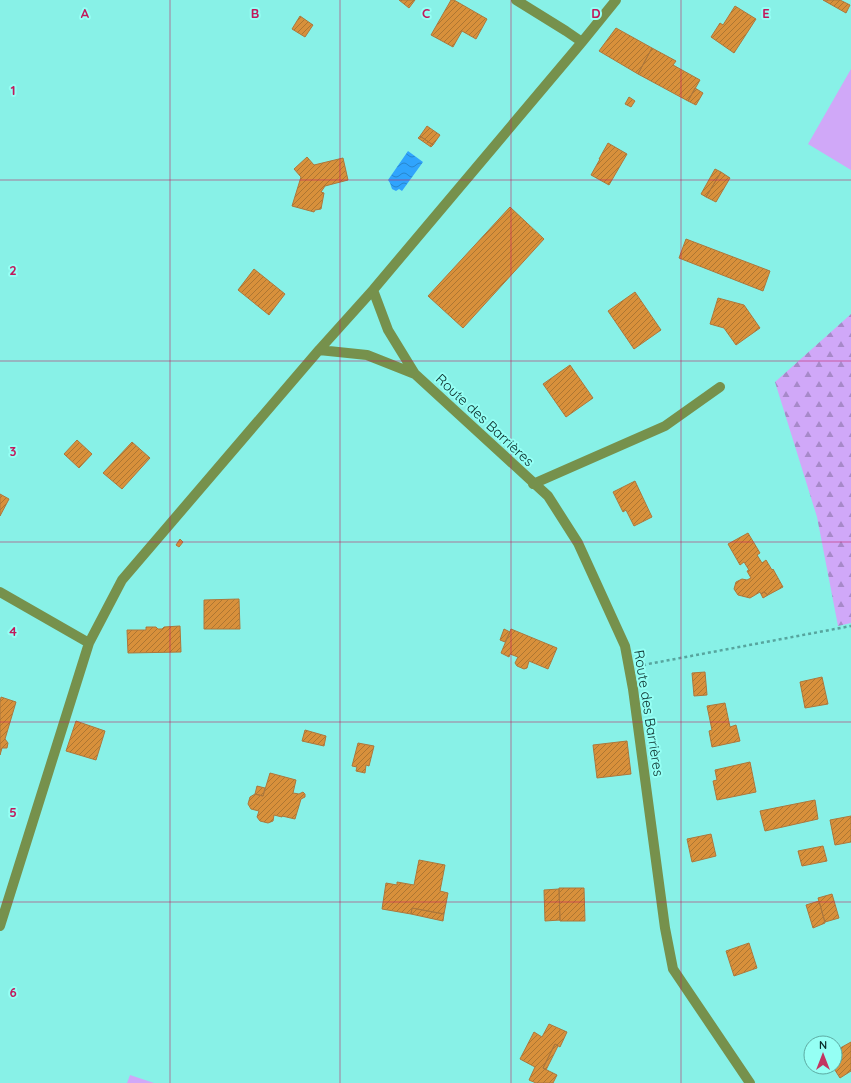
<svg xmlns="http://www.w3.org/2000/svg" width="851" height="1083" font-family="Quicksand,sans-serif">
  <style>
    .forest { fill: url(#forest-firs) }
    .garden { fill: #d0a8f8 }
    .water { fill: url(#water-waves) }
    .building { fill: url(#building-hatch); stroke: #ac773c }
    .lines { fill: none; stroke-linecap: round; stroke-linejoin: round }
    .path { stroke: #57a59e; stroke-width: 2.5; stroke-dasharray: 3 3; stroke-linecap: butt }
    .minor { stroke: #76914c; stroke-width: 10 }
    .grid { fill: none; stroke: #c2185b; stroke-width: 1; stroke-opacity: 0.55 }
    .labels { text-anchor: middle; stroke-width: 4; stroke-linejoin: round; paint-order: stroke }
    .street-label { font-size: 14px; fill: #0a2d2a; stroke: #95fff4 }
    .grid-label { font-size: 13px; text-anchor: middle; font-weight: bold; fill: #c2185b; stroke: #95fff4; stroke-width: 4; stroke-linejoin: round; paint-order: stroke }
  </style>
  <defs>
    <pattern id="forest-firs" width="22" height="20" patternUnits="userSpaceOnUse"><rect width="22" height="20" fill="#d0a8f8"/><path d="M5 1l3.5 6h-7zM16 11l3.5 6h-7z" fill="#a789c9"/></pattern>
    <pattern id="water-waves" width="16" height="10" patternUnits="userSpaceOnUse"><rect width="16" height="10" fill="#30a4fd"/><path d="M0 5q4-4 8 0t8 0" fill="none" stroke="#2786cd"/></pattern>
    <pattern id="building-hatch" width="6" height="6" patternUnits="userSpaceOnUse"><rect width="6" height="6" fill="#d8903b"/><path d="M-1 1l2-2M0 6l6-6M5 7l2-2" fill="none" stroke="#ad7632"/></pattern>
  </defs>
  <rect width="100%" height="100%" fill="#88f1e7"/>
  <!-- forest -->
  <path class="forest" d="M851 314V623L838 626 817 517 775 382Z"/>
  <!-- garden -->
  <path class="garden" d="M851 69V170L808 144Z
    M130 1075 154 1083H127Z"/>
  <!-- water -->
  <path class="water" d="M408 151 423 162 402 191 399 189 396 191 392 189 390 183 388 180Z"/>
  <!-- building -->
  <path class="building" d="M399 0H415L409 8Z
    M451 0H454L487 19 476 39 462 31 453 47 431 35Z
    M823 0H840L850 5 846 13Z
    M735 6 756 19 734 53 711 37 720 23 723 25Z
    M300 16 313 25 305 37 292 29Z
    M616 28 652 48 638 74 599 51Z
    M652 48 676 61 673 65 700 80 688 101 638 74Z
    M695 88 703 93 696 105 688 101Z
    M629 97 635 101 631 107 625 104Z
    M427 126 440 135 433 145 420 136Z
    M420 136 433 145 431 147 418 138Z
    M608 143 627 154 609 185 591 175 600 159H599Z
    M307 157 314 165 343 158 348 180 325 186 321 192 324 193 321 209 315 210 314 212 292 206 301 177 294 169Z
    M715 169 721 172 706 197 701 194Z
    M721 172 730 178 716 202 706 197Z
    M510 207 544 239 463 328 428 296Z
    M686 239 770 271 763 291 679 258Z
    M254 269 285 294 269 315 238 290Z
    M635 292 661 330 634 349 608 311Z
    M718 298 744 305 760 328 736 345 724 328 710 324Z
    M570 365 593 398 566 417 543 384Z
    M77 440 92 454 79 468 64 454Z
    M132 442 150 458 122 489 103 473Z
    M635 481 652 517 634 526 626 510 623 512 613 492Z
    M0 494 9 499 0 516Z
    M748 533 760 553 757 555 762 563 766 560 772 570 773 569 783 587 768 595 764 592 761 594 760 592 750 598 738 595 734 589 736 582 742 579 747 580 751 578 747 571 749 570 744 562 740 565 728 544Z
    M180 539 183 542 179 547 176 545Z
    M764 592 768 595 763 598 761 594Z
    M239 599 240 629H204V600Z
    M180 626 181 652 128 653 127 630H146V627H156L158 629H162L164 627Z
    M504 629 510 632 505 642 500 640Z
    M511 629 557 648 548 669 529 661 527 668 524 669 517 666 515 663 518 657 510 654 509 657 501 653Z
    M705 672 707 695 694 696 692 673Z
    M822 677 828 704 805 708 800 682Z
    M1 697 16 702 5 739 8 743 7 748H2L0 755V702Z
    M725 703 730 727 736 725 740 741 712 747 709 731 712 730 707 706Z
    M76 721 105 731 96 760 66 751Z
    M305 730 326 736 324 746 302 741Z
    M627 741 631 774 597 778 593 745Z
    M358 743 374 746 369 766 366 765 365 773 356 771 357 767 352 766Z
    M750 762 756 792 717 800 713 781 717 780 715 770Z
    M270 773 296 780 293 793 299 794 303 792 305 794V797L301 799 295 819 282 816V817L274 815 273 821 268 823 260 821 257 817 259 811 251 809 248 804 250 797 255 794 263 796Z
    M257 786 265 788 263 796 255 794Z
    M815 800 818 819 765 831 760 811Z
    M851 816V842L835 845 830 820Z
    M711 834 716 856 692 862 687 839Z
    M823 846 827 861 802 866 798 851Z
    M419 860 445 865 440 891 448 893 444 914 412 908 411 914 382 909 386 883 397 885V882L414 885Z
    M559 888H584L585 921H560Z
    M559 889 560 920 545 921 544 890Z
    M832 894 839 918 825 922 818 898Z
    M819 901 825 923 813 928 806 905Z
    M412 908 444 914 443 921 411 914Z
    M749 943 757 968 734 976 726 951Z
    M549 1024 567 1032 560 1047 555 1044 543 1068 557 1075 553 1083H536L529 1080 535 1067 520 1059 534 1032 542 1037Z
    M817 1039 819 1043H811V1052L807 1045Z
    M851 1042V1071L840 1078 833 1067H835V1051Z
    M555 1044 558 1046 546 1070 543 1068Z"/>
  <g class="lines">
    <!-- path -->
    <path class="path" d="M643 665 851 626"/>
    <!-- minor -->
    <path class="minor" d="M516 0 566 31 582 42
      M373 290 388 330 415 374 548 496 578 543 625 646 633 689 665 928 673 969 750 1083
      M319 350 367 355 415 374
      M533 484 665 426 720 387
      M0 592 89 643
      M0 926 89 643 122 580 319 350 373 290 582 42 616 0"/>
  </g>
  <!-- grid -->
  <path class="grid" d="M170 0V1083M340 0V1083M511 0V1083M681 0V1083M0 180H851M0 361H851M0 542H851M0 722H851M0 902H851"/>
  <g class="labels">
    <!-- street labels -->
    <g class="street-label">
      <text transform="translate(485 420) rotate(43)" y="5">Route des Barrières</text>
      <text transform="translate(649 713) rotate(81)" y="5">Route des Barrières</text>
    </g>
  </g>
  <g class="grid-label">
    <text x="85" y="18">A</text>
    <text x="255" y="18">B</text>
    <text x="426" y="18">C</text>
    <text x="596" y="18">D</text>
    <text x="766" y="18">E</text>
    <text x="13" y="95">1</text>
    <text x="13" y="275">2</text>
    <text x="13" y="456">3</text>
    <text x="13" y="636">4</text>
    <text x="13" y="817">5</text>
    <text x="13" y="997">6</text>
  </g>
  <!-- north arrow -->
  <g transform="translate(823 1055)"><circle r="19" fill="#95fff4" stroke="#5daba3"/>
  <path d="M0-3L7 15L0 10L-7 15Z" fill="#c33561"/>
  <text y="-6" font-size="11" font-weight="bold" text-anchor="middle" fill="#0a2d2a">N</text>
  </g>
</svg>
